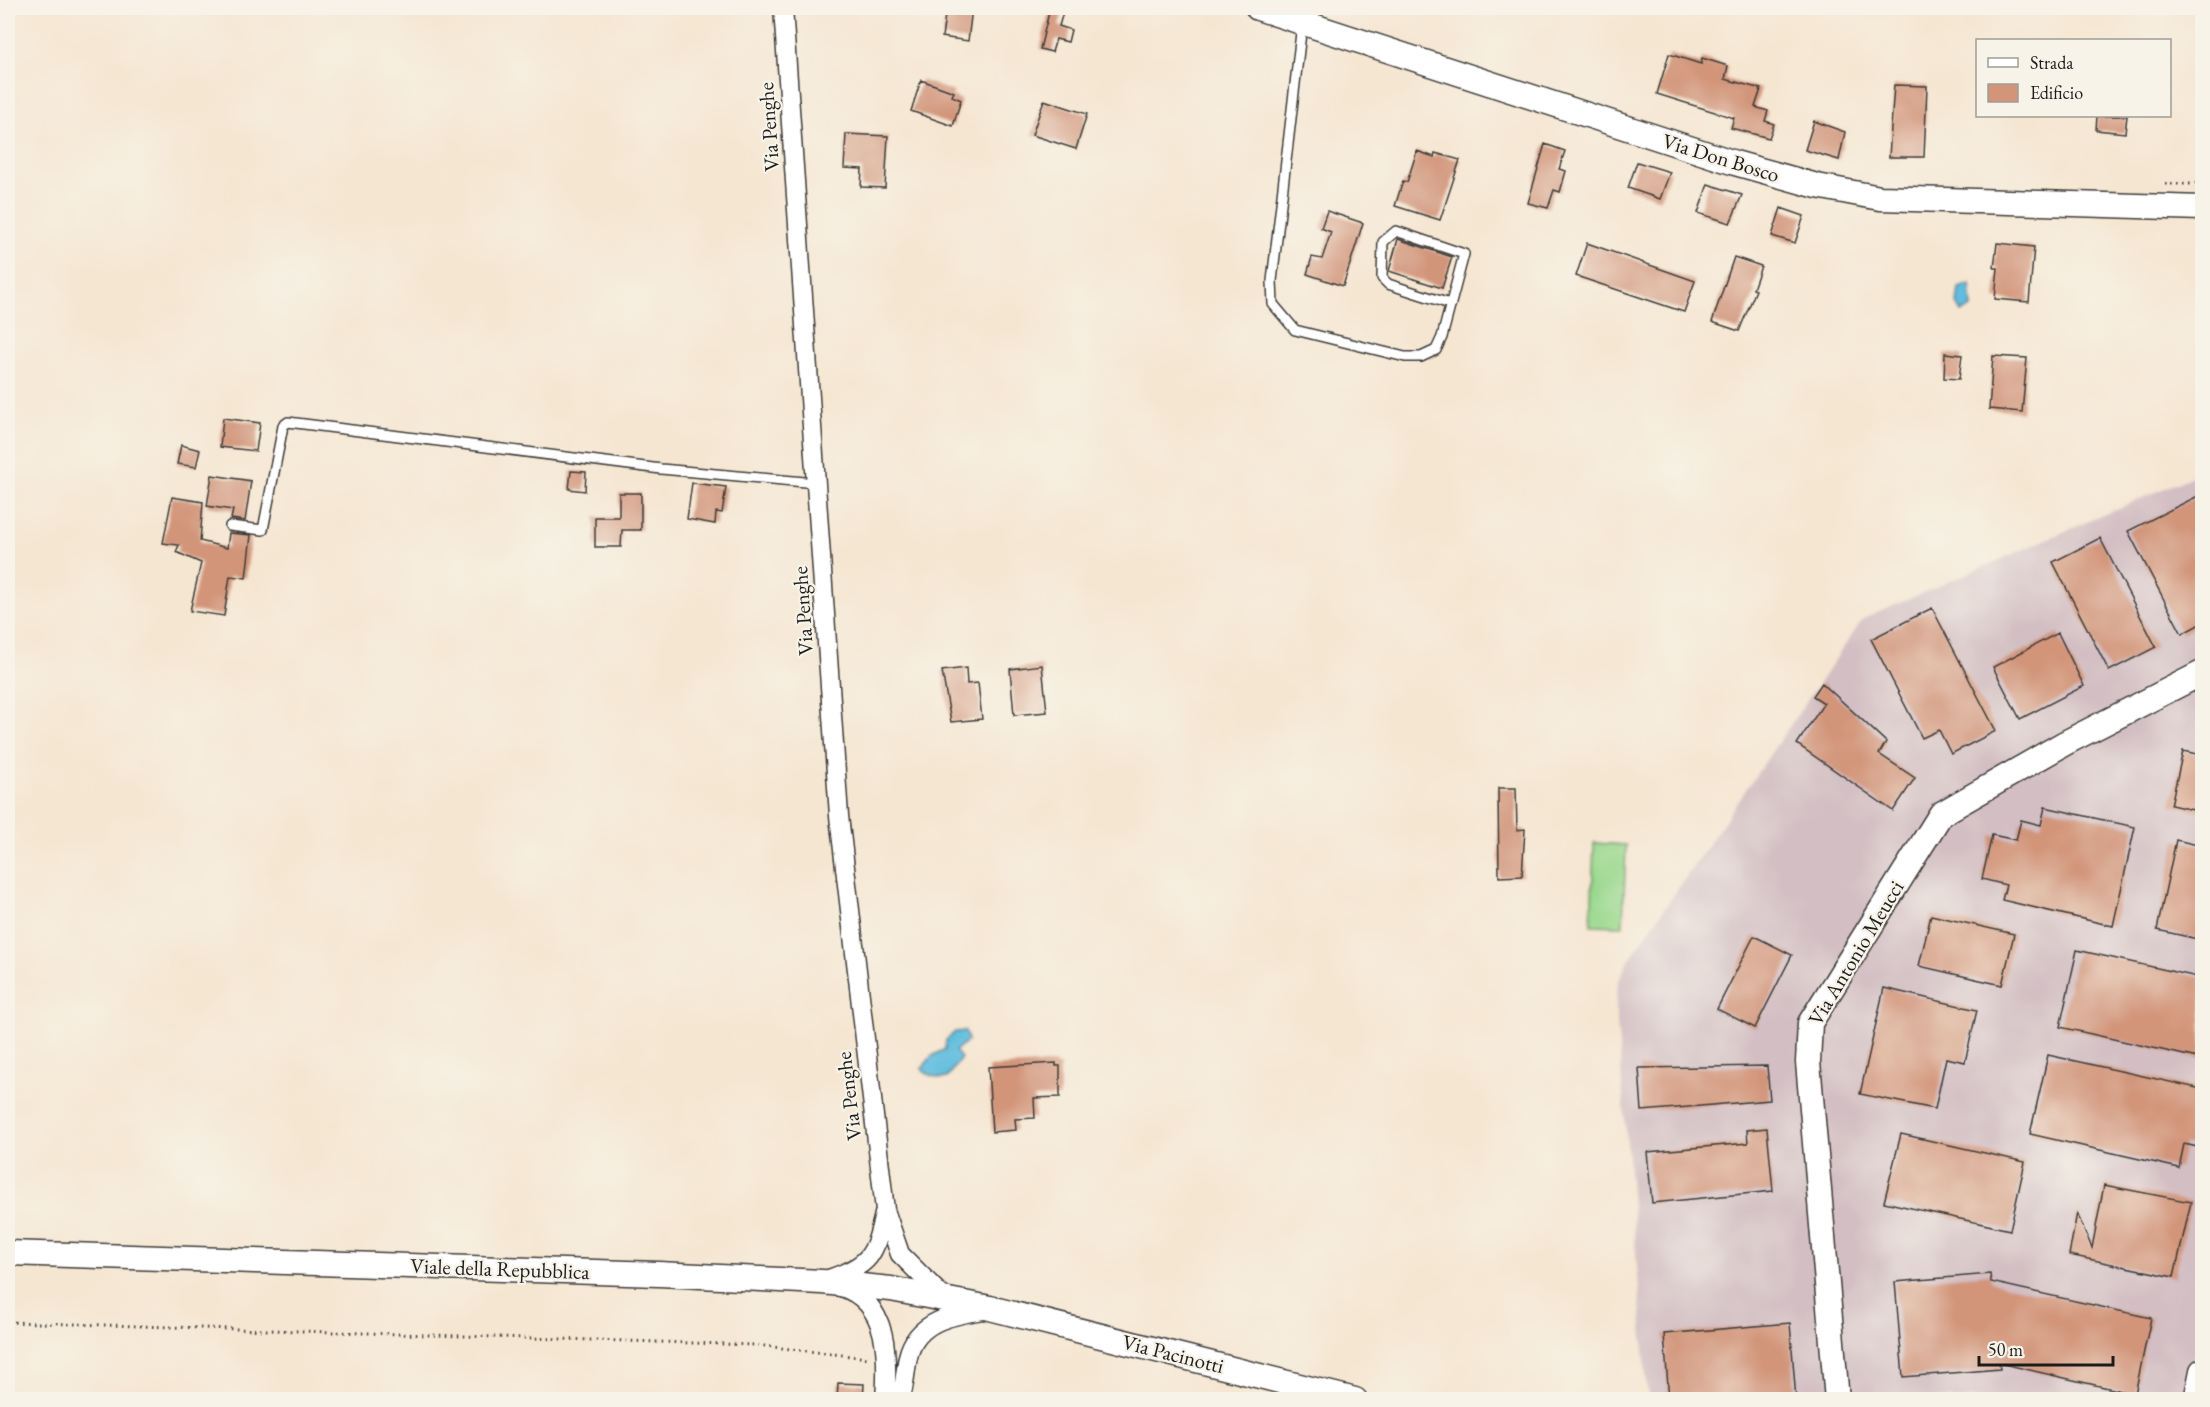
<svg xmlns="http://www.w3.org/2000/svg" width="2210" height="1407" font-family="'EB Garamond',serif">
  <style>
    .industrial { fill: #d2bec3 }
    .green { fill: #99d88d; stroke: #5a7a54; stroke-width: 1.5 }
    .water { fill: #60bdde; stroke: #3e6c7d; stroke-width: 1.5 }
    .building { fill: #d2957a }
    .lines { fill: none; stroke-linecap: round; stroke-linejoin: round }
    .lane-casing { stroke: #3d3a37; stroke-width: 12 }
    .street-casing { stroke: #3d3a37; stroke-width: 21 }
    .secondary-casing { stroke: #3d3a37; stroke-width: 27 }
    .path { stroke: #3d3a37; stroke-width: 3; stroke-dasharray: 1.5 4.5; stroke-linecap: butt }
    .lane { stroke: #fff; stroke-width: 9 }
    .street { stroke: #fff; stroke-width: 18 }
    .secondary { stroke: #fff; stroke-width: 24 }
    .labels { text-anchor: middle; stroke-width: 4.5; stroke-linejoin: round; paint-order: stroke }
    .street-label { font-size: 21px; fill: #1c1c1c; stroke: #f7f3e8 }
  </style>
  <rect width="100%" height="100%" fill="#f7f3e8"/>
  <filter id="ink" filterUnits="userSpaceOnUse"><feTurbulence type="fractalNoise" baseFrequency=".0167" numOctaves="2"/><feDisplacementMap in="SourceGraphic" scale="12" xChannelSelector="R" yChannelSelector="G"/><feConvolveMatrix kernelMatrix="1 2 1 2 8 2 1 2 1" color-interpolation-filters="sRGB"/></filter>
  <filter id="wash" filterUnits="userSpaceOnUse"><feTurbulence type="fractalNoise" baseFrequency=".008" numOctaves="4" result="noise"/><feDisplacementMap in="SourceGraphic" scale="24" xChannelSelector="R" yChannelSelector="G"/><feGaussianBlur stdDeviation="1.35" result="paint"/><feColorMatrix in="noise" values="0 0 0 0 0 0 0 0 0 0 0 0 0 0 0 0 0 1.4 0 .05"/><feComposite in="paint" operator="in"/></filter>
  <g filter="url(#wash)">
    <rect width="100%" height="100%" fill="#f5e6d1"/>
    <!-- industrial -->
    <path class="industrial" d="M2202 472V1399H1648L1616 1010 1618 982 1627 963 1863 619Z"/>
    <!-- green -->
    <path class="green" d="M1594 843 1626 845 1623 926 1591 925Z"/>
    <!-- water -->
    <path class="water" d="M1970 284 1972 308 1962 312 1957 303 1959 288Z
      M965 1031 968 1040 955 1051 961 1058 947 1078C938 1079 927 1076 922 1068L932 1056 945 1049 946 1040 955 1032Z"/>
    <g id="blocks">
      <!-- building -->
      <path class="building" d="M946 8H972L968 41 942 37Z
        M1050 8 1063 12 1059 26 1071 30 1068 42 1056 39 1052 52 1040 49Z
        M1669 54 1701 64 1702 58 1728 66 1725 79 1761 89 1755 107 1768 111 1765 121 1774 124 1769 138 1731 128 1734 118 1657 94Z
        M921 80 954 92 952 96 961 100 953 126 911 111Z
        M1894 85 1927 86 1924 157H1889Z
        M1044 100 1087 114 1076 149 1032 135Z
        M2097 116H2127L2125 133 2096 130Z
        M1814 121 1845 132 1839 160 1805 150Z
        M846 134 888 136 885 188 861 187 862 169 844 168Z
        M1545 144 1565 151 1559 169 1566 171 1560 192 1554 190 1548 208 1528 203Z
        M1417 151 1434 157 1435 153 1460 160 1440 220 1395 206 1403 181 1407 182Z
        M1637 162 1670 172 1660 199 1628 188Z
        M1708 184 1742 195 1730 223 1698 213Z
        M1781 208 1804 216 1795 243 1772 236Z
        M1327 211 1363 223 1343 286 1307 274 1312 257 1322 259 1331 232 1321 228Z
        M1398 239 1452 257 1442 288 1389 271Z
        M1587 243 1695 281 1684 312 1576 276Z
        M1997 243 2034 247 2029 302 1995 299 1998 268H1994Z
        M1734 257 1761 266 1753 289 1756 290 1739 331 1712 322Z
        M1945 353 1962 355 1959 379 1944 378Z
        M1993 356 2027 358 2022 412 1989 409Z
        M223 418 260 423 256 451 220 447Z
        M181 445 200 450 196 467 177 464Z
        M571 471 586 472 585 491 569 489Z
        M212 475 251 481 245 521 231 519 233 510 207 506Z
        M692 483 726 487 722 513 716 512 715 524 687 519Z
        M619 493H641V530H622L621 547H595V517H619Z
        M2202 494V623L2182 634 2128 531Z
        M172 497 203 502 200 541 227 548 229 533 251 535 246 578 230 576 224 616 190 611 201 563 176 552 179 545 163 543Z
        M2100 538 2156 647 2109 671 2053 562Z
        M1932 608 1996 731 1951 754 1939 730 1922 738 1871 639Z
        M2058 633 2084 686 2020 719 1993 667Z
        M1042 665 1047 712 1014 715 1010 669Z
        M966 668 967 684 978 683 982 719 951 722 942 671Z
        M1822 683 1886 742 1879 754 1915 778 1893 811 1797 744 1824 703 1813 696Z
        M2183 751 2202 755V812L2171 805Z
        M1498 788H1516L1517 830 1525 829 1522 876 1499 877Z
        M2045 807 2135 827 2113 926 2002 900 2006 885 1982 879 1992 835 2016 840 2021 820 2041 825Z
        M2176 840 2202 846V940L2157 930Z
        M1931 915 2014 934 2002 985 1919 966Z
        M1754 936 1792 955 1755 1028 1717 1009Z
        M2077 950 2202 978V1059L2060 1027Z
        M1884 988 1977 1010 1965 1062 1946 1058 1935 1109 1860 1094Z
        M2048 1055 2202 1089V1148L2184 1144 2179 1168 2030 1134Z
        M1056 1063V1066H1060V1097L1034 1098 1035 1118 1015 1119 1016 1130 992 1132 988 1067Z
        M1767 1066 1770 1100 1642 1111 1639 1068Z
        M1767 1128 1773 1191 1652 1203 1647 1152 1748 1143 1747 1130Z
        M1901 1134 2025 1162 2010 1230 1884 1202Z
        M2104 1185 2191 1202 2174 1277 2069 1255 2077 1213 2092 1248Z
        M1990 1274 1991 1282 2151 1318 2135 1394 1999 1363 2000 1369 1903 1377 1895 1282Z
        M1790 1323 1796 1400H1669L1664 1334Z
        M838 1383 864 1384 863 1400H837Z"/>
    </g>
  </g>
  <g filter="url(#ink)">
    <use href="#blocks" fill-opacity="0" stroke="#3d3a37" stroke-width="1.5"/>
    <g class="lines">
      <!-- lane casing -->
      <g class="lane-casing">
        <path id="lane" d="M1302 24 1272 281 1273 304 1295 330 1405 357H1421L1436 350 1442 337 1464 254 1396 231 1383 242 1382 278 1388 284 1450 304
          M230 526 263 530 283 426 288 422 661 469 816 483"/>
      </g>
      <!-- street casing -->
      <g class="street-casing">
        <path id="street" d="M783 8 839 816 885 1210 900 1254 945 1299
          M826 1280C872 1264 874 1257 885 1210
          M841 1287C890 1302 888 1359 885 1400
          M900 1400C905 1386 905 1371 908 1357 916 1321 952 1315 983 1310"/>
      </g>
      <!-- secondary casing -->
      <g class="secondary-casing">
        <path id="secondary" d="M1258 8 1735 163 1817 186 1880 198 2202 208
          M8 1253 659 1274 822 1282 891 1289 990 1308 1355 1400
          M1837 1400 1808 1062 1810 1023 1941 814 2065 743 2202 673
          M2196 1400 2202 1371"/>
      </g>
      <!-- path -->
      <path class="path" d="M2165 184H2202
        M8 1322 756 1345 868 1358"/>
      <!-- lane -->
      <use href="#lane" class="lane"/>
      <!-- street -->
      <use href="#street" class="street"/>
      <!-- secondary -->
      <use href="#secondary" class="secondary"/>
    </g>
  </g>
  <g class="labels">
    <!-- street labels -->
    <g class="street-label">
      <text transform="translate(769 127) rotate(-94)" y="7">Via Penghe</text>
      <text transform="translate(1721 158) rotate(17)" y="7">Via Don Bosco</text>
      <text transform="translate(803 611) rotate(-94)" y="7">Via Penghe</text>
      <text transform="translate(1856 953) rotate(-59)" y="7">Via Antonio Meucci</text>
      <text transform="translate(849 1096) rotate(-97)" y="7">Via Penghe</text>
      <text transform="translate(500 1269) rotate(2)" y="7">Viale della Repubblica</text>
      <text transform="translate(1173 1354) rotate(14)" y="7">Via Pacinotti</text>
    </g>
  </g>
  <!-- margin -->
  <rect width="2210" height="1407" fill="none" stroke="#f7f3e8" stroke-width="30"/>
  <!-- legend -->
  <rect x="1976" y="39" width="195" height="78" fill="#f7f3e8" stroke="#9f9d96" stroke-width="1.5"/>
  <rect x="1988" y="58" width="30" height="9" fill="#ffffff" stroke="#9f9d96" stroke-width="1.5"/>
  <text x="2030" y="69" font-size="18" fill="#1c1c1c">Strada</text>
  <rect x="1988" y="84" width="30" height="18" fill="#d2957a" stroke="#9f9d96" stroke-width="1.5"/>
  <text x="2030" y="99" font-size="18" fill="#1c1c1c">Edificio</text>
  <!-- scale -->
  <path d="M1979 1356v9h134v-9" fill="none" stroke="#1c1c1c" stroke-width="3"/>
  <text x="1988" y="1356" font-size="18" fill="#1c1c1c" stroke="#f7f3e8" stroke-width="4.5" paint-order="stroke">50 m</text>
</svg>
